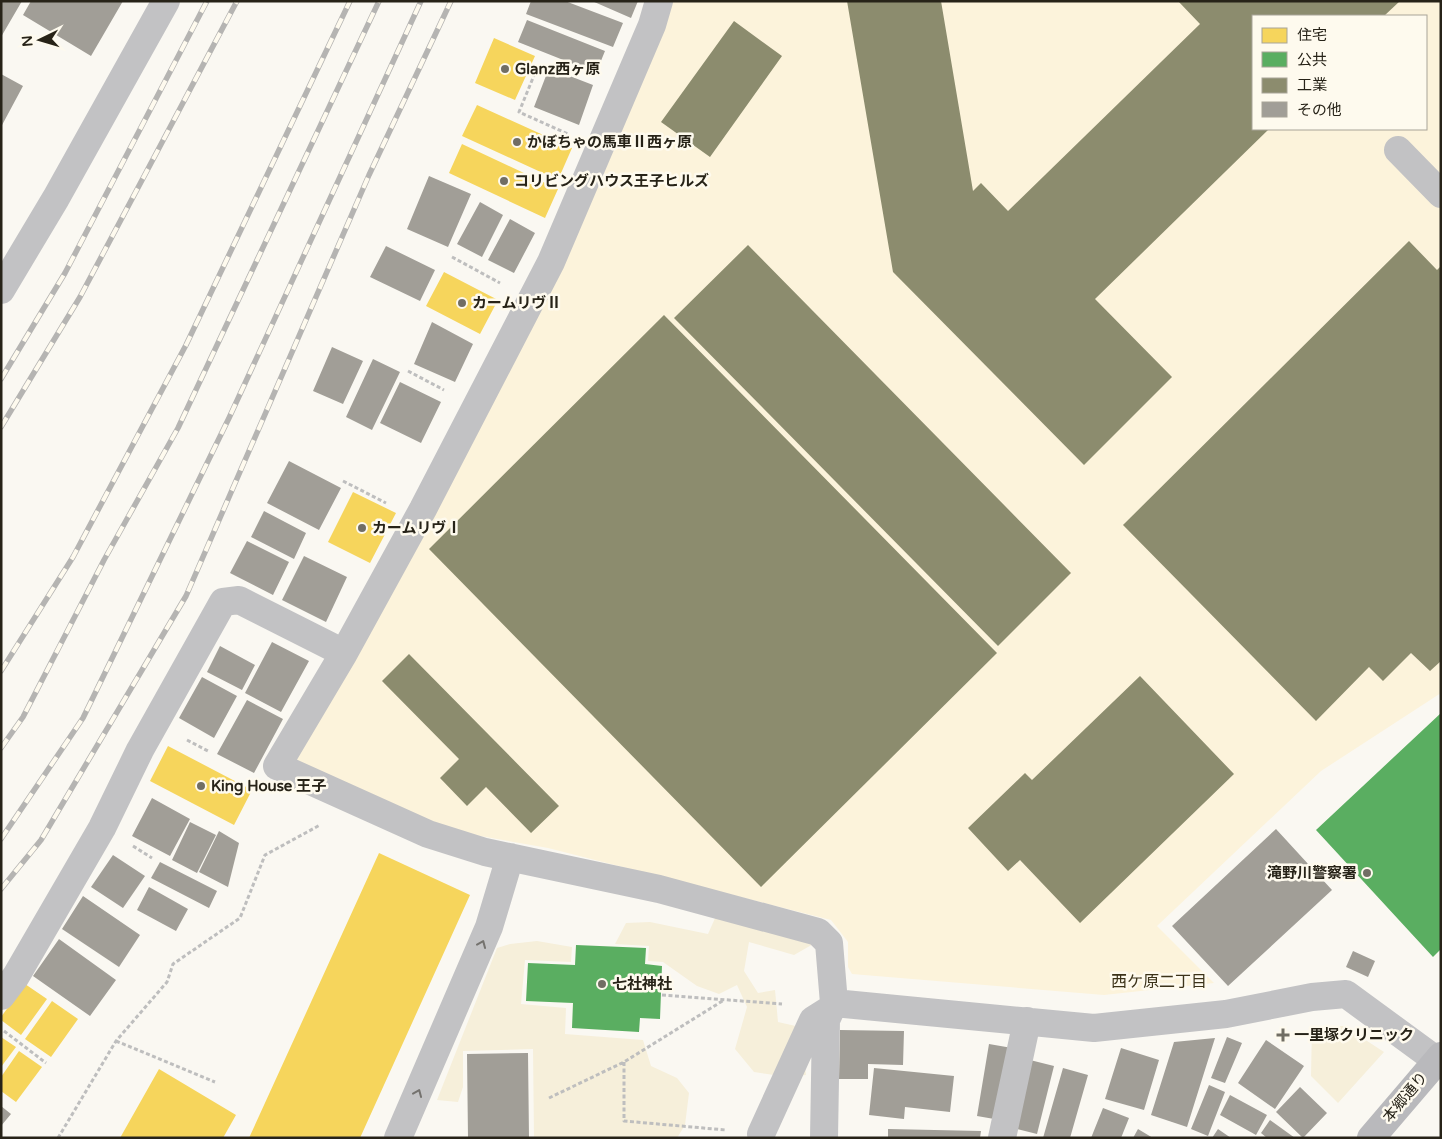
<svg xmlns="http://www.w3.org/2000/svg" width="1442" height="1139" font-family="'Varela Round','Noto Sans JP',sans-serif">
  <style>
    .built { fill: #fcf3db; fill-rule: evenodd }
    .green { fill: #f6efda }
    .homes { fill: #f6d55c }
    .public { fill: #5aae61 }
    .industry { fill: #8c8c6e }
    .building { fill: #a19e97 }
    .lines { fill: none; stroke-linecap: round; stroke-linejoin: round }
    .path { stroke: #bebebe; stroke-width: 3; stroke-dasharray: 4 2.5; stroke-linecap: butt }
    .minor { stroke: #c2c2c4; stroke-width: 28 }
    .major { stroke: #b9b9bc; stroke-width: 28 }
    .rail-casing { stroke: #b5b4b2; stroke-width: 5.5 }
    .rail { stroke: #fefaee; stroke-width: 4; stroke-dasharray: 11; stroke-linecap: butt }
    .oneway { stroke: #74726e }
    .poi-dot { fill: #716e64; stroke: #fefaee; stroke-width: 2 }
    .labels { text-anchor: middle; stroke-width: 5; stroke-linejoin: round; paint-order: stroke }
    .poi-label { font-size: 15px; font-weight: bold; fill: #272318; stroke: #fefaee; text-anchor: start }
    .street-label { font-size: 15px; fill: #272318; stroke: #fefaee }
    .neighbourhood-label { font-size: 16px; fill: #3c331a; stroke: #fefaee }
  </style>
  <rect width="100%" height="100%" fill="#faf8f2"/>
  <!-- built -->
  <path class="built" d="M670 1H1441V693L1321 771 1157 926 1214 983 1104 995 852 974 848 967V942L831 920 548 848 441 829 298 766 296 750ZM1253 16H1426V129H1253Z"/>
  <!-- green -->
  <path class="green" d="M716 916 815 943 794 955 749 942 744 971 758 993 775 990 778 1022 800 1027 806 1075 788 1077 754 1072 735 1049 747 1007 737 985 719 994 697 986 663 962 648 961 649 946 615 944 626 923 650 922 708 934Z
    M537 941 572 947 571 962 525 960 521 1004 566 1008 565 1034 643 1040 651 1066 677 1078 689 1093 685 1125 677 1138H534L533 1049 463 1051V1087L458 1102 437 1100 497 948 510 944Z
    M1312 1026H1344L1384 1052 1338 1103 1311 1076Z"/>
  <!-- homes -->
  <path class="homes" d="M494 38 535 56 515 100 475 83Z
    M477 105 572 148 558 180 462 136Z
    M462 144 558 189 545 218 449 173Z
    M444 272 498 300 480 334 426 306Z
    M353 492 396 513 370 563 328 542Z
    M168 746 252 790 234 825 150 781Z
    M379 853 470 895 360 1138H249Z
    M25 984 47 999 21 1035 1 1020V1017Z
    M52 1001 78 1019 51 1057 25 1039Z
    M1 1037 16 1047 1 1067Z
    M19 1051 42 1067 16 1102 1 1091V1077Z
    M159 1069 236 1115 223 1138H120Z"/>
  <!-- public -->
  <path class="public" d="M1441 713V949L1433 957 1316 830Z
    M576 945 646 948 645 964 662 966 660 1019 640 1018 639 1032 572 1028 573 1003 526 1001 528 963 575 965Z"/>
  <!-- industry -->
  <path class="industry" d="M847 1H941L973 191 981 183 1008 211 1200 24 1178 1H1400L1384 16H1253V129H1269L1095 299 1172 377 1084 465 893 272Z
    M734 21 782 56 710 157 661 122Z
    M1409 241 1437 270 1441 266V661L1430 671 1411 653 1383 681 1369 667 1316 721 1123 525Z
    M748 245 1071 573 998 646 674 318Z
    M664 315 997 653 761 887 429 549Z
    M409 654 559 806 531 833 486 787 467 806 440 778 459 759 382 681Z
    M1140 676 1234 774 1080 923 1020 860 1008 871 968 828 1025 773 1032 780Z"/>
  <!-- building -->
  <path class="building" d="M1 1H22L1 37Z
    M31 1H123L91 56 23 15Z
    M531 1H565L623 23 613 47 526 14Z
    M592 1H638L631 18Z
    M527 20 605 51 596 73 518 42Z
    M549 68 593 85 579 125 534 107Z
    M1 74 23 86 1 127Z
    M429 176 471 194 448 247 407 229Z
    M480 202 503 215 482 257 457 244Z
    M510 219 535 233 514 273 488 260Z
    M386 246 435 270 420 301 370 277Z
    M432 322 473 344 455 382 414 364Z
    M332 347 363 361 343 404 313 391Z
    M373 359 400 372 372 430 346 417Z
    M400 382 441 402 421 443 380 423Z
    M289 461 341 488 319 530 267 503Z
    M264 511 306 533 294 559 251 537Z
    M247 541 289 562 273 595 230 573Z
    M304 556 347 577 326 622 282 600Z
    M272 642 309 661 281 712 245 693Z
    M220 646 255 665 242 690 207 672Z
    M202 677 237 696 214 738 179 718Z
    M247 700 283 719 254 773 217 754Z
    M152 798 190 819 170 856 132 836Z
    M190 822 216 835 197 873 172 860Z
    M1276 829 1332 890 1228 986 1172 926Z
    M219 831 239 843 228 887 199 872Z
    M113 855 145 876 123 908 91 887Z
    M160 862 217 891 209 908 151 878Z
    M149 887 188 909 176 931 137 910Z
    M83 896 140 935 119 967 62 929Z
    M59 939 116 980 90 1016 33 976Z
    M1353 951 1375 961 1368 977 1346 967Z
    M840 1030 904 1031 903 1065 868 1064V1079H839Z
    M1227 1037 1242 1043 1225 1083 1211 1078Z
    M1215 1038 1187 1127 1151 1115 1174 1042Z
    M1266 1040 1304 1066 1275 1109 1238 1083Z
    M989 1044 1012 1048 1000 1120 977 1116Z
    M1121 1048 1159 1060 1144 1110 1105 1099Z
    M528 1053 529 1138H468L467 1054Z
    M1026 1059 1054 1066 1037 1134 1009 1127Z
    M874 1068 954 1076 950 1112 905 1107 904 1119 869 1115Z
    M1063 1068 1088 1075 1070 1138H1043Z
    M1209 1085 1225 1092 1208 1136 1191 1129Z
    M1300 1087 1327 1113 1303 1138 1276 1112Z
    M1230 1095 1267 1115 1256 1135 1220 1115Z
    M1 1106 11 1114 1 1126Z
    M1103 1108 1129 1118 1121 1138H1091Z
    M1270 1120 1295 1138H1267L1261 1133Z
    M888 1129 981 1131 980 1138H888Z
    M1138 1129 1153 1138H1133Z
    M1218 1129 1231 1138H1212Z"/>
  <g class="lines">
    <!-- path -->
    <path class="path" d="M535 73 519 112 568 134
      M452 257 500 283
      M408 371 444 390
      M343 481 386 503
      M187 740 208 751
      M133 846 152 858
      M662 995 782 1004
      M4 1031 46 1063
      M116 1041 215 1082
      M624 1062V1121L726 1130
      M549 1098 624 1062 724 1000
      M58 1138 116 1041 167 982 173 964 240 918 265 855 320 825"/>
    <!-- minor -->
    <path class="minor" d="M659 1 652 25 551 262 423 509 344 653 277 766 428 834 485 852 659 889 818 932 829 943 834 1003 1094 1028 1226 1014 1312 997 1346 994 1436 1060
      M1398 150 1441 194
      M1 290 56 198 166 1
      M1 996 16 976 102 828 140 750 223 602 239 600 344 653
      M761 1134 813 1020 832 1008
      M398 1138 489 927 510 857
      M824 1138 826 1020 834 1003
      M1002 1138 1027 1021"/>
    <!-- major -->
    <path class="major" d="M1371 1138 1441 1056"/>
    <!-- rail casing -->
    <g class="rail-casing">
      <path id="rail" d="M1 379 65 273 207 1
        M1 427 80 297 237 1
        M1 671 73 557 186 345 350 1
        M1 748 23 717 104 560 178 428 379 1
        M1 839 83 718 229 418 421 1
        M1 889 41 840 186 596 369 175 451 1"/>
    </g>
    <!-- rail -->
    <use href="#rail" class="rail"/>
  </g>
  <!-- one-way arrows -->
  <defs><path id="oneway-chevron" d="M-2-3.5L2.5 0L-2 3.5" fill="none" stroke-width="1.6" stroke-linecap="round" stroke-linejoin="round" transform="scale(1.25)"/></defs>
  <g class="oneway">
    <use href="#oneway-chevron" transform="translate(482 944) rotate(-67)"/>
    <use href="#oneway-chevron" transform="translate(418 1093) rotate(-67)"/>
  </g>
  <!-- markers -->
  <g class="poi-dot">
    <circle cx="505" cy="69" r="5"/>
    <circle cx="517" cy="142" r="5"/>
    <circle cx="504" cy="181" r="5"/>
    <circle cx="462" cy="303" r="5"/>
    <circle cx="362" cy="528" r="5"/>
    <circle cx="201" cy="786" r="5"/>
    <circle cx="1367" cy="873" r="5"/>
    <circle cx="602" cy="984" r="5"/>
    <path d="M1280.5 1027.5h5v5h5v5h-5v5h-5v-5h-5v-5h5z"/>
  </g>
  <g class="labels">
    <!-- poi labels -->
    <g class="poi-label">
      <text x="515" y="74">Glanz西ヶ原</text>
      <text x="527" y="147">かぼちゃの馬車Ⅱ西ヶ原</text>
      <text x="514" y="186">コリビングハウス王子ヒルズ</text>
      <text x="472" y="308">カームリヴⅡ</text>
      <text x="372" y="533">カームリヴⅠ</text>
      <text x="211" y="791">King House 王子</text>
      <text x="1357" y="878" text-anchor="end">滝野川警察署</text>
      <text x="612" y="989">七社神社</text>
      <text x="1294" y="1040">一里塚クリニック</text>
    </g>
    <!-- street labels -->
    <g class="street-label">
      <text transform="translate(1405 1097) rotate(-50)" y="5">本郷通り</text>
    </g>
    <!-- neighbourhood labels -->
    <g class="neighbourhood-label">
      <text x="1159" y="987">西ケ原二丁目</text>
    </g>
  </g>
  <!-- border -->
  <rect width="1442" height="1139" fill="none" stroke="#272318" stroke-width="5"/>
  <!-- legend -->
  <rect x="1252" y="15" width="175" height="115" fill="#fefaee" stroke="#a8a498"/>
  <rect x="1262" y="28" width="25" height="15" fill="#f6d55c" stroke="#a8a498"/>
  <text x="1297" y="40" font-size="15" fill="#272318">住宅</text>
  <rect x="1262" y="52" width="25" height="15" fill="#5aae61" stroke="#a8a498"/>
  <text x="1297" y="65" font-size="15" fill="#272318">公共</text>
  <rect x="1262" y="78" width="25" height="15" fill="#8c8c6e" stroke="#a8a498"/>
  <text x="1297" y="90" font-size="15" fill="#272318">工業</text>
  <rect x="1262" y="102" width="25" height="15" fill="#a19e97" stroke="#a8a498"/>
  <text x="1297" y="115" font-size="15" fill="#272318">その他</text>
  <!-- north arrow -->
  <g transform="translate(40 40) rotate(265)" stroke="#fefaee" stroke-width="4" paint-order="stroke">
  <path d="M0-4L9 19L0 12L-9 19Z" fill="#272318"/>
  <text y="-8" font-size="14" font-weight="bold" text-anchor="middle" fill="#272318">N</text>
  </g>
</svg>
